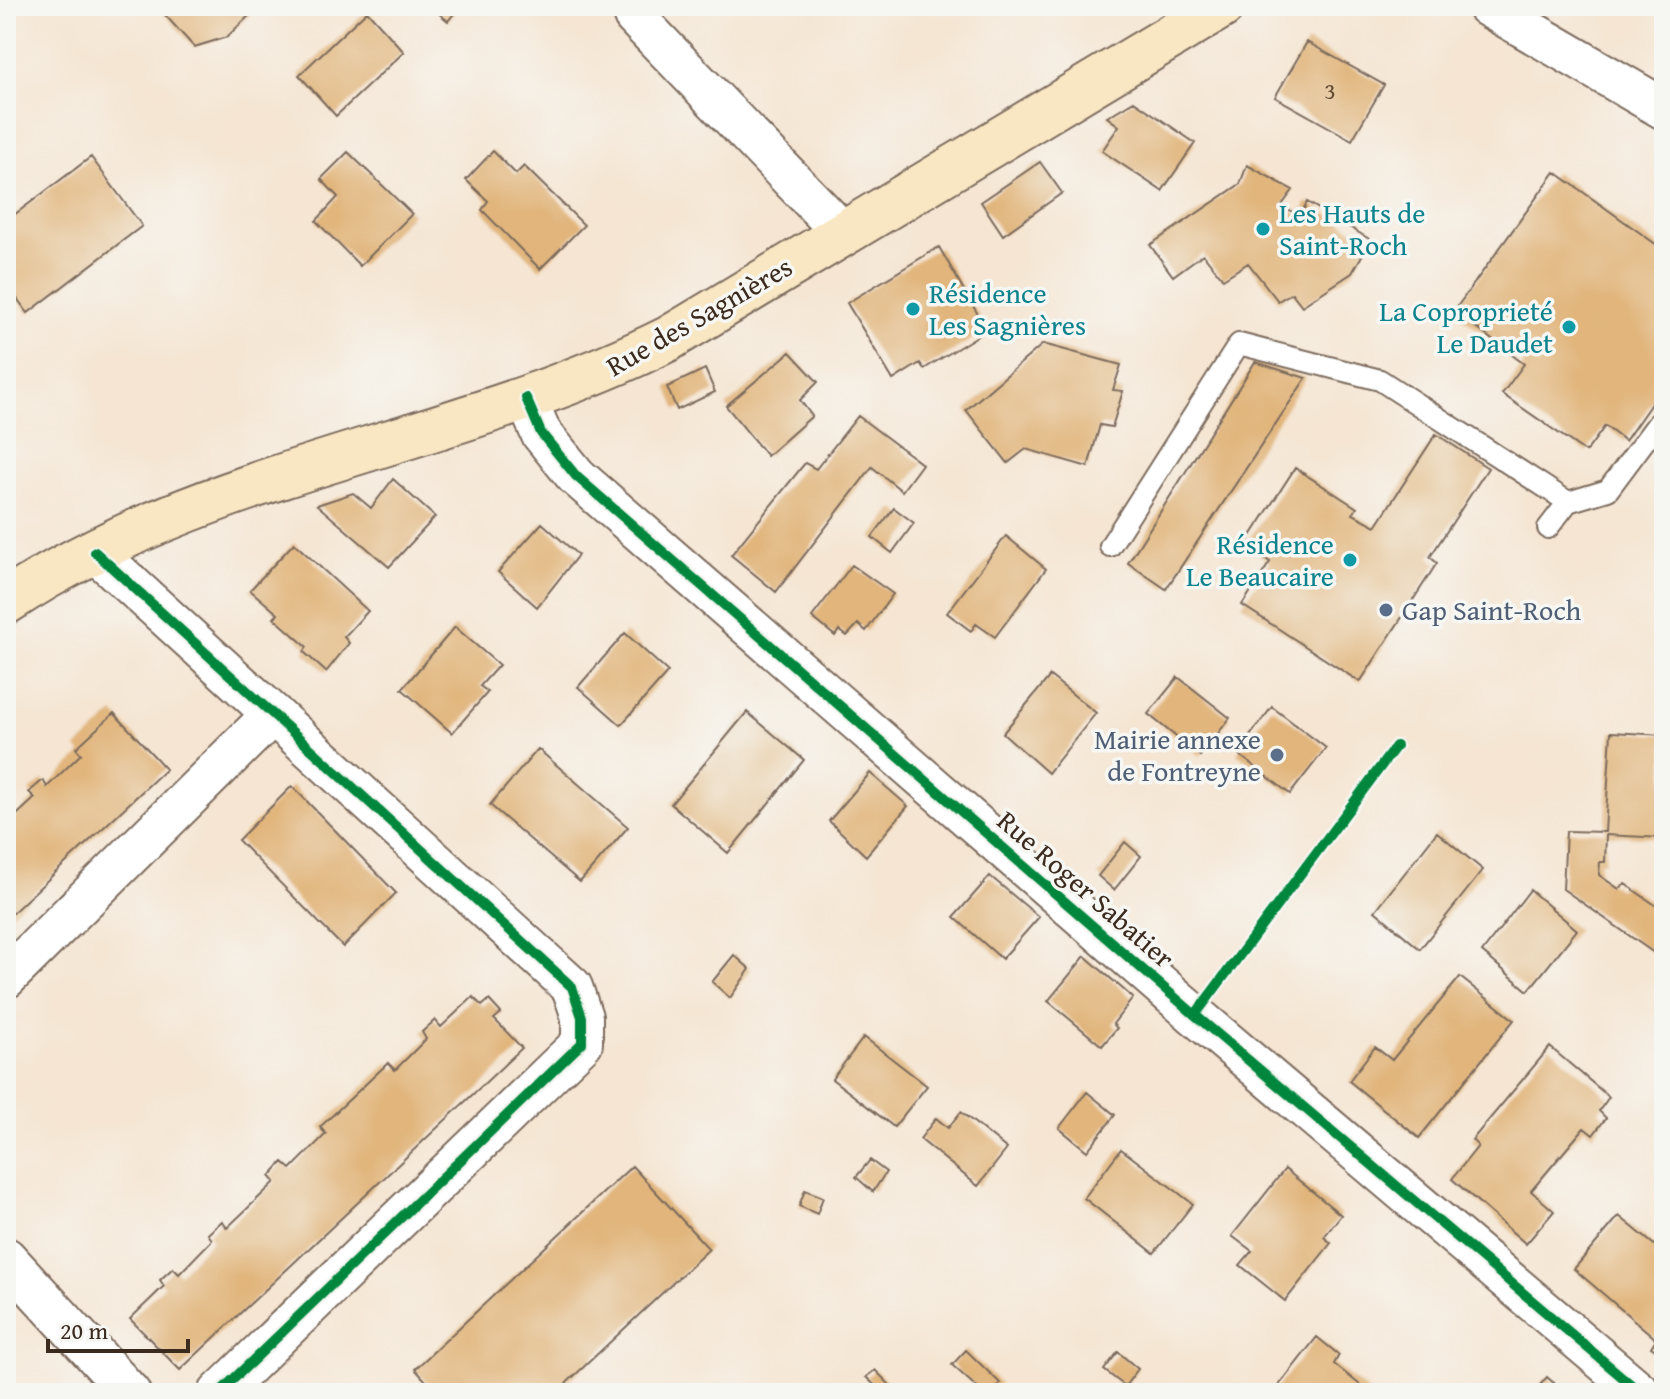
<svg xmlns="http://www.w3.org/2000/svg" width="1670" height="1399" font-family="'Gentium Book Plus',serif">
  <style>
    .building { fill: #e1b57b }
    .lines { fill: none; stroke-linecap: round; stroke-linejoin: round }
    .service-casing { stroke: #7c6b5d; stroke-width: 24 }
    .minor-casing { stroke: #7c6b5d; stroke-width: 44 }
    .secondary-casing { stroke: #7c6b5d; stroke-width: 48 }
    .service { stroke: #fff; stroke-width: 20 }
    .minor { stroke: #fff; stroke-width: 40 }
    .secondary { stroke: #f9e7c3; stroke-width: 44 }
    .cycleway-casing { stroke: #f6f6f2; stroke-width: 15 }
    .cycleway { stroke: #00873e; stroke-width: 10 }
    .culture-dot { fill: #0f9aa8; stroke: #f6f6f2; stroke-width: 3 }
    .service-dot { fill: #5c6f8a; stroke: #f6f6f2; stroke-width: 3 }
    .labels { text-anchor: middle; stroke-width: 7; stroke-linejoin: round; paint-order: stroke }
    .number-label { font-size: 24px; fill: #644d35 }
    .culture-label { font-size: 28px; fill: #0d838f; stroke: #f6f6f2; text-anchor: start }
    .street-label { font-size: 28px; fill: #3b2a1e; stroke: #f6f6f2 }
    .service-label { font-size: 28px; fill: #4e5e75; stroke: #f6f6f2; text-anchor: start }
  </style>
  <rect width="100%" height="100%" fill="#f6f6f2"/>
  <filter id="ink" filterUnits="userSpaceOnUse"><feTurbulence type="fractalNoise" baseFrequency=".0125" numOctaves="2"/><feDisplacementMap in="SourceGraphic" scale="16" xChannelSelector="R" yChannelSelector="G"/><feConvolveMatrix kernelMatrix="1 2 1 2 8 2 1 2 1" color-interpolation-filters="sRGB"/></filter>
  <filter id="wash" filterUnits="userSpaceOnUse"><feTurbulence type="fractalNoise" baseFrequency=".006" numOctaves="4" result="noise"/><feDisplacementMap in="SourceGraphic" scale="32" xChannelSelector="R" yChannelSelector="G"/><feGaussianBlur stdDeviation="1.8" result="paint"/><feColorMatrix in="noise" values="0 0 0 0 0 0 0 0 0 0 0 0 0 0 0 0 0 1.4 0 .05"/><feComposite in="paint" operator="in"/></filter>
  <g filter="url(#wash)">
    <rect width="100%" height="100%" fill="#f5e5d2"/>
    <g id="blocks">
      <!-- building -->
      <path class="building" d="M157 6H259L227 37 194 47Z
        M430 6H460L448 21Z
        M367 11 404 52 336 116 299 75Z
        M1307 42 1384 85 1352 140 1275 97Z
        M1134 101 1195 143 1162 191 1102 151 1119 126 1107 117Z
        M493 151 516 174 524 166 584 225 540 269 482 210 488 201 466 180Z
        M348 152 412 214 360 266 316 221 338 197 321 179Z
        M91 157 142 226 28 313 6 284V221Z
        M1040 162 1062 193 1003 235 981 202Z
        M1247 165 1293 190 1282 205 1300 217 1307 202 1371 240 1352 273 1302 306 1292 293 1278 301 1248 263 1223 279 1203 254 1173 276 1150 245 1240 184Z
        M1555 172 1664 250V385L1625 441 1605 426 1586 452 1502 394 1524 364 1454 311Z
        M939 247 987 330 924 369 920 363 893 380 847 303Z
        M1043 344 1121 365 1113 390 1123 391 1112 427 1100 425 1088 467 1026 449 1008 463 966 410Z
        M790 352 818 382 800 400 812 416 767 456 726 406Z
        M1255 362 1306 378 1166 589 1128 563Z
        M705 369 715 392 677 410 667 387Z
        M858 416 922 464 902 491 872 467 776 592 731 555 805 463 816 469Z
        M1436 434 1488 468 1430 557 1437 563 1360 682 1242 605 1270 562 1245 545 1295 468 1357 508 1353 514 1376 526Z
        M393 479 435 517 389 567 317 505 353 493 371 508Z
        M894 508 914 523 892 553 872 537Z
        M542 523 578 555 537 607 498 572Z
        M1006 536 1046 569 995 637 976 624 971 631 947 613Z
        M294 543 368 611 344 637 349 643 326 672 304 652 307 647 274 618 278 614 250 590Z
        M852 565 893 594 866 631 858 624 847 636 839 630 835 636 812 617Z
        M455 627 499 665 480 686 488 692 452 733 402 689Z
        M625 633 668 672 621 725 578 687Z
        M1050 676 1096 713 1048 773 1003 733Z
        M1178 677 1230 718 1200 756 1148 714Z
        M1272 707 1326 748 1290 794 1237 753Z
        M747 712 804 760 728 853 671 804Z
        M114 713 166 769 6 919V825L35 798 29 792 43 780 47 787 81 754 76 748Z
        M1611 732 1664 735V838L1606 835 1605 862H1600L1599 875 1619 889 1625 884 1664 911V960L1563 889 1566 831 1605 832Z
        M538 749 628 827 580 882 490 805Z
        M870 773 908 806 866 856 829 821Z
        M292 786 396 893 343 947 238 840Z
        M1437 832 1483 870 1420 949 1375 911Z
        M1125 842 1141 856 1114 890 1098 876Z
        M990 876 1039 917 1002 959 954 917Z
        M1530 890 1577 930 1528 991 1482 952Z
        M734 955 750 969 730 998 712 982Z
        M1085 956 1133 998 1113 1024 1117 1028 1102 1046 1048 1001Z
        M1460 977 1514 1020 1419 1138 1349 1081 1375 1047 1392 1060Z
        M473 997 482 1006 489 1000 501 1013 494 1019 522 1048 180 1370 130 1319 164 1286 160 1280 173 1268 179 1274 212 1240 208 1234 222 1221 227 1228 275 1182 270 1176 283 1162 291 1169 326 1134 320 1127 388 1063 395 1070 426 1039 422 1032 435 1020 441 1027Z
        M864 1037 927 1086 894 1127 832 1079Z
        M1550 1047 1609 1097 1599 1111 1606 1118 1593 1135 1584 1128 1531 1191 1554 1211 1526 1244 1452 1179 1478 1146 1472 1140Z
        M1087 1092 1115 1115 1087 1151 1059 1128Z
        M961 1112 1007 1149 978 1186 920 1139 936 1118 948 1128Z
        M1121 1149 1193 1204 1154 1253 1084 1198Z
        M870 1160 886 1172 873 1192 856 1177Z
        M632 1166 709 1249 556 1393H437L415 1369Z
        M1285 1169 1341 1215 1324 1237 1331 1243 1285 1301 1240 1265 1252 1251 1232 1236Z
        M805 1190 823 1197 817 1214 799 1206Z
        M1619 1216 1664 1253V1356L1651 1347 1656 1339 1574 1269Z
        M1317 1337 1339 1355 1334 1364 1370 1393H1273Z
        M966 1350 1000 1383 991 1393H983L952 1365Z
        M1118 1352 1138 1369 1125 1386 1104 1370Z
        M875 1370 890 1385 883 1393 866 1377Z
        M1547 1377 1565 1393H1533Z"/>
    </g>
  </g>
  <g filter="url(#ink)">
    <use href="#blocks" fill-opacity="0" stroke="#7c6b5d" stroke-width="2"/>
    <g class="lines">
      <!-- service casing -->
      <g class="service-casing">
        <path id="service" d="M1548 528 1568 502 1608 490 1664 415
          M1110 546 1239 344 1380 380 1568 502"/>
      </g>
      <!-- minor casing -->
      <g class="minor-casing">
        <path id="minor" d="M632 6 634 16 842 232
          M1487 6 1664 109
          M526 398 541 433 576 476 1195 1015 1641 1393
          M95 552 572 987 582 1017V1043L219 1393
          M6 978 273 714
          M6 1258 130 1393"/>
      </g>
      <!-- secondary casing -->
      <g class="secondary-casing">
        <path id="secondary" d="M6 602C207 468 455 445 668 339L1222 6"/>
      </g>
      <!-- service -->
      <use href="#service" class="service"/>
      <!-- minor -->
      <use href="#minor" class="minor"/>
      <!-- secondary -->
      <use href="#secondary" class="secondary"/>
      <!-- cycleway casing -->
      <g class="cycleway-casing">
        <path id="cycleway" d="M526 398 541 433 576 476 1195 1015 1641 1393
          M95 552 572 987 582 1017V1043L219 1393
          M1195 1015 1396 746"/>
      </g>
      <!-- cycleway -->
      <use href="#cycleway" class="cycleway"/>
    </g>
  </g>
  <!-- markers -->
  <g class="culture-dot">
    <circle cx="1263" cy="229" r="8"/>
    <circle cx="913" cy="309" r="8"/>
    <circle cx="1569" cy="327" r="8"/>
    <circle cx="1350" cy="560" r="8"/>
  </g>
  <g class="service-dot">
    <circle cx="1386" cy="610" r="8"/>
    <circle cx="1277" cy="755" r="8"/>
  </g>
  <g class="labels">
    <!-- number labels -->
    <g class="number-label">
      <text x="1330" y="99">3</text>
    </g>
    <!-- culture labels -->
    <g class="culture-label">
      <text x="1279" y="223">Les Hauts de<tspan x="1279" dy="32">Saint-Roch</tspan></text>
      <text x="929" y="303">Résidence<tspan x="929" dy="32">Les Sagnières</tspan></text>
      <text x="1553" y="321" text-anchor="end">La Coproprieté<tspan x="1553" dy="32">Le Daudet</tspan></text>
      <text x="1334" y="554" text-anchor="end">Résidence<tspan x="1334" dy="32">Le Beaucaire</tspan></text>
    </g>
    <!-- street labels -->
    <g class="street-label">
      <text transform="translate(699 316) rotate(-30)" y="10">Rue des Sagnières</text>
      <text transform="translate(1086 889) rotate(41)" y="10">Rue Roger Sabatier</text>
    </g>
    <!-- service labels -->
    <g class="service-label">
      <text x="1402" y="620">Gap Saint-Roch</text>
      <text x="1261" y="749" text-anchor="end">Mairie annexe<tspan x="1261" dy="32">de Fontreyne</tspan></text>
    </g>
  </g>
  <!-- margin -->
  <rect width="1670" height="1399" fill="none" stroke="#f6f6f2" stroke-width="32"/>
  <!-- scale -->
  <path d="M48 1339v12h140v-12" fill="none" stroke="#3b2a1e" stroke-width="4"/>
  <text x="60" y="1339" font-size="24" fill="#3b2a1e" stroke="#f6f6f2" stroke-width="6" paint-order="stroke">20 m</text>
</svg>
